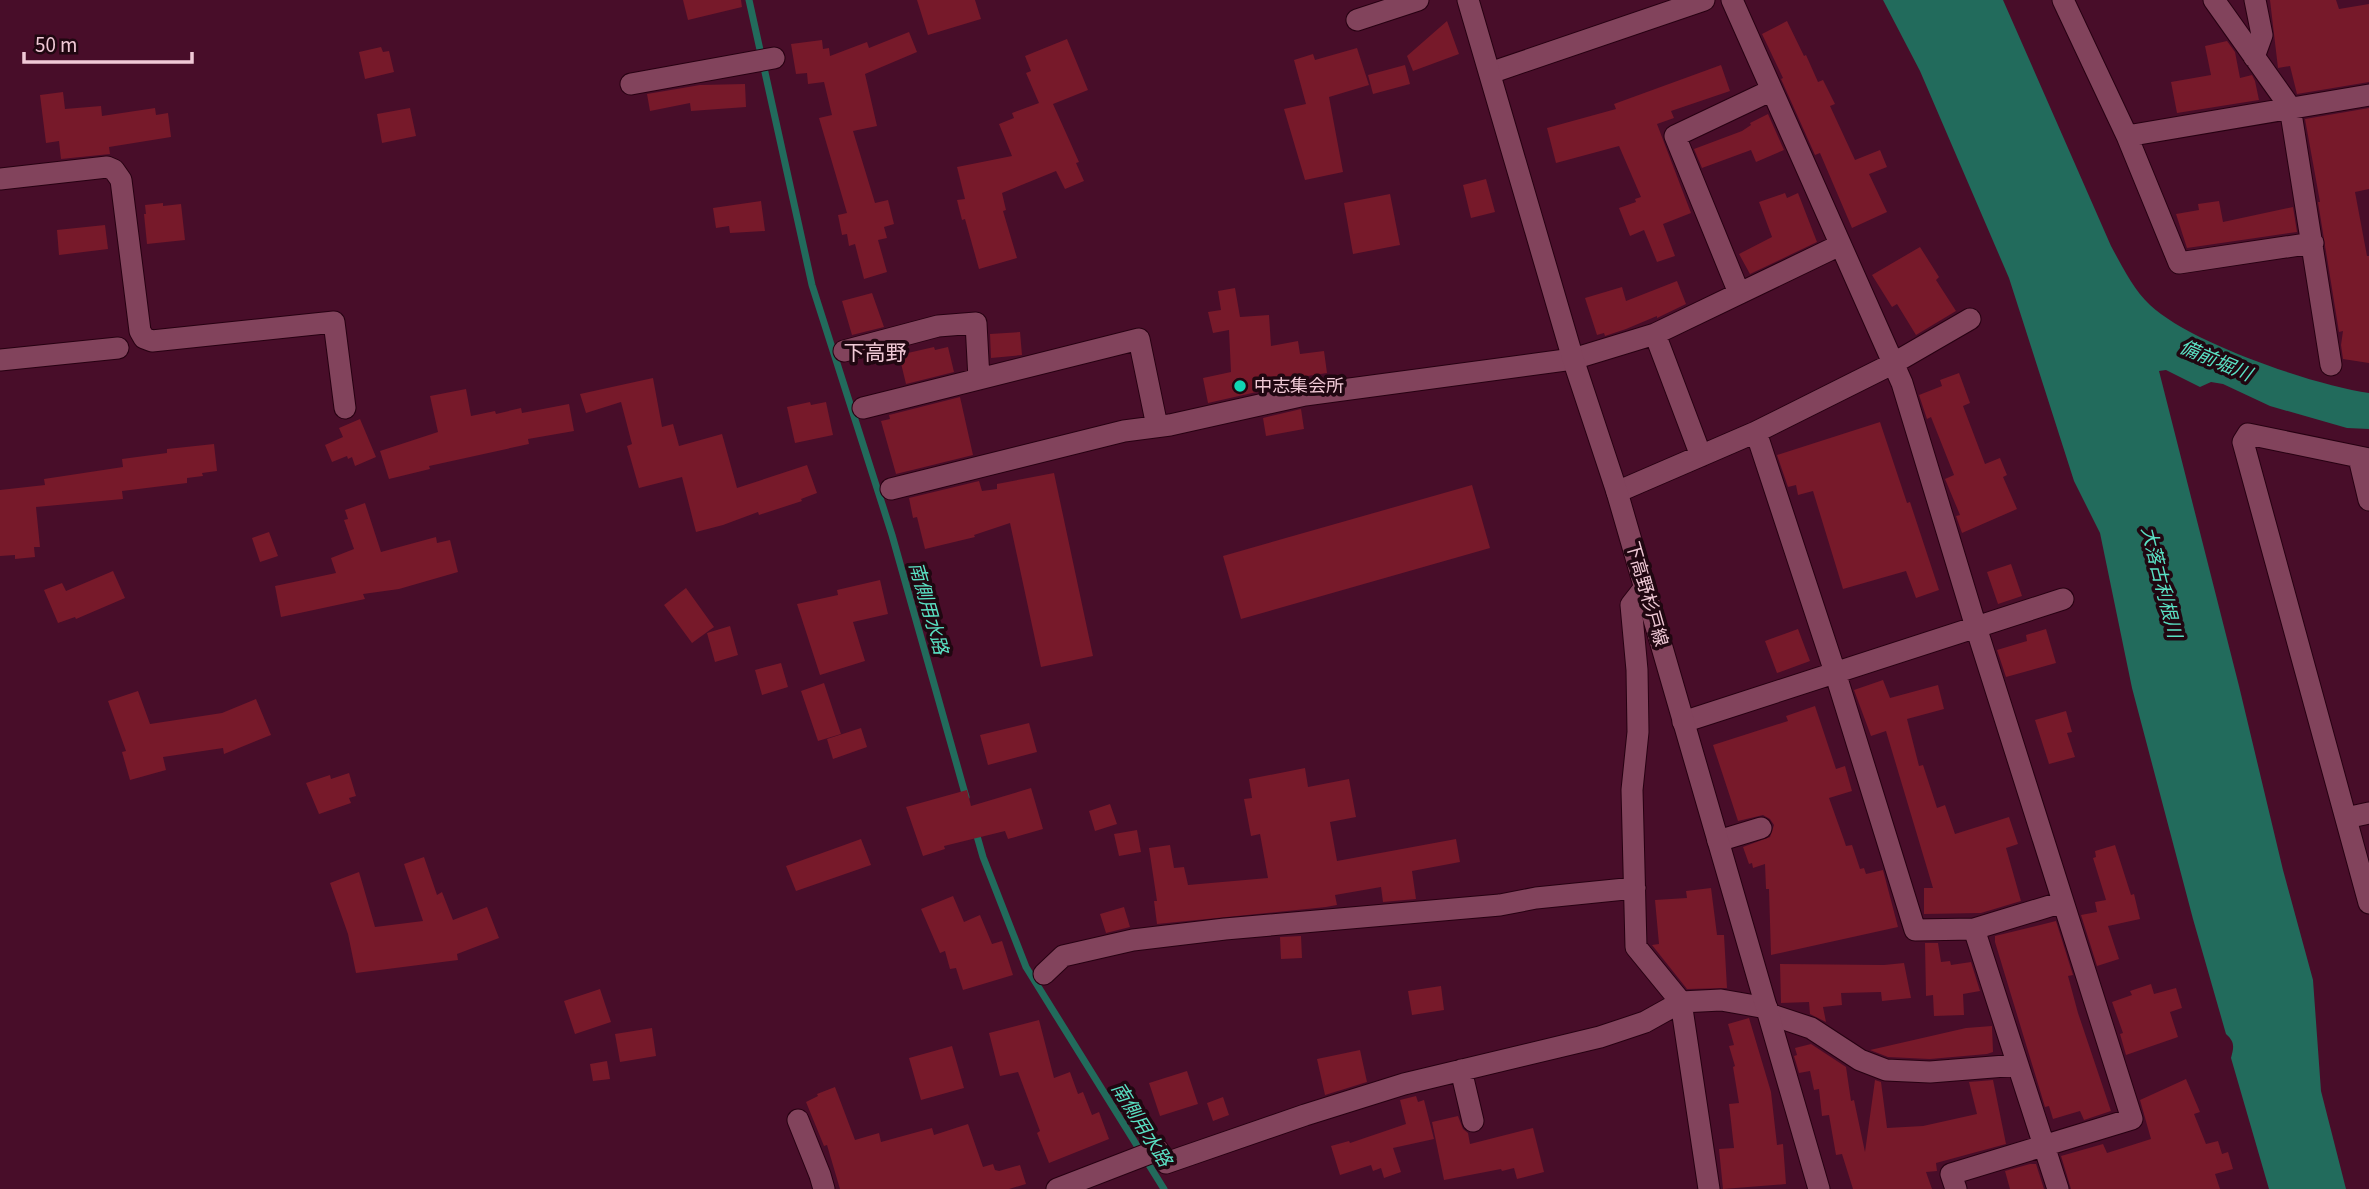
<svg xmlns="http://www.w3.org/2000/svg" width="2369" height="1189" font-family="'Source Sans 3','Noto Sans JP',sans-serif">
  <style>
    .water { fill: #226b5c }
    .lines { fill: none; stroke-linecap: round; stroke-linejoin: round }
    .stream { stroke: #226b5c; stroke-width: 7 }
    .building { fill: #77192a }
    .street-casing { stroke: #270012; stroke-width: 23 }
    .secondary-casing { stroke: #270012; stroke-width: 23 }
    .street { stroke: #82435c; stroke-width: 21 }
    .secondary { stroke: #82435c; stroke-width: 21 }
    .poi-dot { fill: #11d5b4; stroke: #200711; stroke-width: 2.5 }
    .labels { text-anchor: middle; stroke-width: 7; stroke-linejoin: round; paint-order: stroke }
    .poi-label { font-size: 18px; fill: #f0c9d6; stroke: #200711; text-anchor: start }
    .street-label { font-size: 18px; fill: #f0c9d6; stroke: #200711 }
    .water-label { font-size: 19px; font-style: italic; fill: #5ae1c4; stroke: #200711 }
    .quarter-label { font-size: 21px; fill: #f0c9d6; stroke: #200711 }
  </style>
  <rect width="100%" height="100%" fill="#480d29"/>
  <!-- water -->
  <path class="water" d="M1883 0H2003L2111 246C2122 266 2133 289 2150 305 2190 343 2314 385 2369 393V429L2347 428 2270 406 2223 384 2211 382 2200 387 2166 370 2159 371 2239 686 2283 870 2313 980 2321 1091 2346 1189H2269L2231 1058C2234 1047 2235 1042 2226 1034L2193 919 2132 688 2100 533 2074 481 2009 278 1920 71Z"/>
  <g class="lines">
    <!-- stream -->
    <path class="stream" d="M749 0 812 285 892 535 966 797
      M975 829 983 857 1026 967 1164 1189"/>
  </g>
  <!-- building -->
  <path class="building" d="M683 0H741L742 7 688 20Z
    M917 0H975L981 19 928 35Z
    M2270 0H2336L2339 9 2369 4V82L2297 94 2290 66 2278 68Z
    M1447 21 1459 54 1413 71 1407 56Z
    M1787 21 1804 56 1806 55 1818 82 1823 80 1835 104 1830 106 1855 160 1880 150 1887 167 1869 174 1887 212 1852 228 1820 153 1815 155 1781 79 1783 78 1762 34Z
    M909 32 917 52 865 74 877 126 853 131 875 203 888 200 894 224 884 227 887 238 878 240 887 272 864 279 855 244 849 246 847 234 842 235 838 215 847 213 819 118 832 115 824 82 808 84 807 73 796 74 791 44 822 40 823 49 829 48 830 56 867 42 869 48Z
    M1067 39 1088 90 1053 104 1079 162 1076 163 1084 181 1065 189 1056 171 1002 193 1006 210 1003 211 1017 258 979 269 965 219 962 220 957 200 965 199 957 167 1012 156 999 124 1014 118 1012 113 1039 103 1026 73 1031 71 1025 56Z
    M2227 41 2235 52 2240 78 2252 75 2255 81 2259 100 2177 113 2171 82 2211 75 2205 46Z
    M381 47 383 52 389 51 394 72 365 79 359 52Z
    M1357 48 1369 85 1329 97 1343 172 1305 180 1284 109 1306 104 1294 60 1313 54 1315 60Z
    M1405 65 1410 84 1373 94 1368 75Z
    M1721 65 1730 91 1671 111 1674 118 1657 124 1691 213 1663 224 1675 256 1657 262 1644 230 1630 236 1619 208 1636 202 1635 199 1641 197 1619 146 1556 163 1547 128 1616 109 1614 104Z
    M745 84 746 107 691 111 690 103 650 111 647 94 700 85Z
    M63 92 65 109 101 106 102 116 155 108 156 115 168 113 171 137 109 147 110 154 61 159 59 141 46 143 40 95Z
    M410 108 416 136 382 143 377 114Z
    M2369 108V189L2355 192 2367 256H2369V363L2343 359 2341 345 2343 331 2339 332 2318 202H2320L2305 119Z
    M1768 114 1784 150 1756 162 1751 150 1702 168 1694 149 1742 131 1751 125 1750 123Z
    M1486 179 1495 212 1471 218 1463 185Z
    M1785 193 1787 198 1798 193 1817 242 1750 274 1739 254 1772 237 1759 202Z
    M1390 194 1400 245 1353 254 1344 203Z
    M761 201 765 231 730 233 729 226 716 228 713 208Z
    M2219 201 2223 222 2293 207 2297 232 2187 248 2176 214 2199 210 2198 204Z
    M163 203V206L181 204 185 240 147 244 144 214H146L145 205Z
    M105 225 108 249 59 255 57 230Z
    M1920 247 1939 277 1936 280 1956 311 1916 335 1897 304 1892 307 1872 275Z
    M1677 281 1686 304 1657 318V316L1626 329 1605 336 1604 333 1597 335 1585 298 1622 287 1626 301Z
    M1235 288 1240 317 1269 315 1271 346 1298 341 1300 354 1324 351 1327 373 1295 378 1296 383 1208 403 1203 378 1231 372 1229 330 1213 333 1208 312 1221 310 1218 291Z
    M872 293 884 327 852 335 842 301Z
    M1020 332 1022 355 991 358 990 334Z
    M934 347 935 350 948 347 954 372 906 384 899 355Z
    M1959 373 1970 403 1963 406 1985 464 2000 458 2007 475 2003 477 2017 509 1962 533 1956 516 1960 515 1945 479 1954 475 1931 417 1927 419 1919 395 1942 386 1940 380Z
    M653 378 662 427 673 424 679 446 722 434 737 488 807 465 817 493 801 499 802 501 759 515 758 512 723 525 696 532 682 477 639 488 627 446 632 444 621 402 586 413 580 394Z
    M466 389 471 416 495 411 496 414 521 408 522 413 569 404 574 431 528 439 529 444 429 466 430 469 389 479 380 451 438 432 430 396Z
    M960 397 973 455 896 474 881 421 890 419 889 415Z
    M810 402 811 405 826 402 833 435 795 443 787 407Z
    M1301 409 1304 429 1266 436 1263 418Z
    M360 419 376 457 355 466 352 457 348 459 347 456 332 462 325 445 343 437 339 428Z
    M1880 422 1907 503 1910 502 1939 590 1916 598 1906 571 1843 589 1813 491 1798 495 1796 485 1788 487 1777 455Z
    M214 444 217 471 202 473 203 476 187 478V483L122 491 123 499 36 507 40 547H34L35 557 15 559V555L0 556V490L45 485 44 479 123 467 122 459 167 453V449Z
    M1054 473 1093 656 1041 667 1010 523 974 535 975 537 925 549 917 517 913 518 909 498 979 481 982 491 997 489V484Z
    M1472 485 1490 548 1241 619 1223 556Z
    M365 503 381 552 436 537 437 543 450 540 458 572 399 589 363 594 365 599 281 617 275 586 336 573 331 558 354 549 344 520 348 519 345 510Z
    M269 532 278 556 260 562 252 538Z
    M2011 564 2022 596 1998 604 1987 572Z
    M113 571 125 598 76 619 75 617 58 623 44 590 62 583 66 591Z
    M880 580 888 614 853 622 865 661 820 675 797 604 838 595 837 590Z
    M686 588 714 627 692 643 664 605Z
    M730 626 738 655 715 662 707 633Z
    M1798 629 1810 661 1777 673 1765 641Z
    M2046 629 2056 663 2006 677 1997 650 2027 641 2026 635Z
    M781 663 788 687 762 695 755 670Z
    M1883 680 1890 698 1938 685 1944 709 1907 719 1919 766 1923 765 1937 808 1945 805 1955 834 2009 817 2018 844 2006 848 2021 901 1981 913 1924 914V888H1933L1886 731 1871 736 1854 690Z
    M824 683 841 734 818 741 801 691Z
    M138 691 150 724 222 713 256 699 271 735 224 754 223 748 163 757 166 770 130 780 122 752 126 751 108 701Z
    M1815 706 1836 769 1845 766 1852 791 1829 798 1844 840 1846 846 1852 845 1860 869 1864 868 1866 874 1883 870 1898 927 1771 955 1769 889H1766L1765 864 1753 868 1752 863 1749 864 1743 847 1770 837 1774 825 1770 819 1763 815 1738 821 1713 745 1788 721 1786 716Z
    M2066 711 2072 732 2067 733 2075 757 2049 764 2035 720Z
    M1029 723 1037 752 988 765 980 735Z
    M861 728 867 747 833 759 827 739Z
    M1305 768 1308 787 1349 779 1356 817 1330 822 1337 861 1456 839 1460 862 1412 871 1416 899 1383 902 1381 887 1335 895 1337 905 1326 907 1157 924 1154 901H1157L1149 848 1170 845 1174 868 1184 867 1188 885 1268 878 1260 834 1251 836 1244 799 1252 798 1249 779Z
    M349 773 356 796 349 798 351 803 319 814 306 783 330 775 331 779Z
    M1031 788 1043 829 1008 839 1005 831 944 846 945 849 923 856 906 807 967 790 971 806Z
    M1110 804 1117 824 1095 831 1089 811Z
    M1137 830 1141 852 1119 856 1114 834Z
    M861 839 871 865 796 891 786 866Z
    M2115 845 2131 895 2134 894 2140 919 2108 926 2119 959 2097 966 2081 915 2097 912 2095 902 2106 900 2093 858 2096 857 2095 851Z
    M424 857 437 895 442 892 453 920 487 907 499 938 457 954 458 960 356 973 348 934 330 883 359 872 375 927 423 921 404 864Z
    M1711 888 1717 935H1724L1727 988 1687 989 1652 945 1659 944 1655 900 1687 898 1686 891Z
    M953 896 964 922 980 915 992 944 1002 941 1013 975 963 990 956 968 950 969 945 951 940 953 921 909Z
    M1124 907 1130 927 1106 933 1100 914Z
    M2056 921 2073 975 2068 976 2078 1013 2111 1111 2084 1120 2080 1111 2053 1119 2049 1106 2045 1107 1995 942V936Z
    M1301 936 1302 958 1281 959 1280 937Z
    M1925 943H1938L1941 962 1950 961 1951 965 1971 962 1980 991 1963 994 1964 1015 1934 1016 1933 995 1926 996Z
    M1904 963 1911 998 1882 1001 1881 992 1841 993 1842 1005 1823 1007 1826 1022 1810 1014 1809 1002 1781 1003 1780 964 1884 965Z
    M2151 984 2154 994 2176 988 2182 1008 2170 1012 2178 1037 2126 1055 2120 1034 2123 1033 2112 1002 2132 995 2130 991Z
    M1441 986 1444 1010 1412 1015 1408 991Z
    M600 989 611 1022 575 1034 564 1001Z
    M1749 1018 1771 1092 1777 1145 1783 1144 1786 1184 1723 1189 1719 1149 1734 1148 1729 1104 1739 1103 1733 1067 1735 1066 1729 1046 1734 1045 1728 1024Z
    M1039 1020 1054 1078 1070 1072 1078 1094 1083 1092 1092 1115 1099 1112 1109 1139 1049 1163 1037 1133 1040 1131 1018 1072 1000 1076 989 1033Z
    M1992 1026 1993 1052 1987 1054 1930 1059 1888 1057 1870 1050 1966 1028Z
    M652 1028 656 1056 620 1062 615 1034Z
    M1811 1044 1846 1067 1851 1101 1854 1100 1865 1152 1875 1080 1881 1082 1887 1128 1923 1126 1977 1114 1969 1082 1993 1080 2006 1144 1936 1163 1937 1171 1926 1172 1932 1189H1853L1842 1154 1836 1155 1829 1115 1822 1116 1819 1089 1814 1090 1810 1071 1799 1073 1794 1056 1797 1055 1795 1048Z
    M952 1046 964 1088 921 1100 909 1058Z
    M1360 1050 1367 1082 1325 1095 1317 1059Z
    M607 1061 610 1079 593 1081 590 1064Z
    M1187 1071 1198 1104 1160 1116 1149 1083Z
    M2186 1079 2200 1112 2194 1114 2206 1144 2218 1141 2222 1154 2228 1152 2233 1169 2215 1174 2220 1189H2071L2061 1156 2103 1144 2107 1153 2151 1139 2140 1100Z
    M835 1087 855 1140 879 1133 881 1142 932 1128 934 1135 968 1124 983 1167 993 1164 995 1170 999 1171 1020 1165 1026 1184 1009 1189H840L827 1145 824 1146 806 1102 818 1096 817 1094Z
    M1416 1096 1418 1102 1424 1100 1434 1139 1393 1148 1401 1172 1384 1178 1381 1168 1373 1171 1371 1165 1340 1175 1331 1146 1349 1141 1350 1143 1406 1124 1400 1100Z
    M1223 1097 1229 1115 1213 1121 1207 1103Z
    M1458 1116 1463 1129 1468 1133 1470 1144 1533 1128 1544 1172 1517 1179 1514 1168 1502 1171 1501 1169 1444 1180 1432 1122Z
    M2030 1164H2036L2044 1189H2010L2005 1171Z"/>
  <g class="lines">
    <!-- street casing -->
    <g class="street-casing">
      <path id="street" d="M1732 0 1902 383 1976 627 2132 1119 1951 1174 1956 1189
        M2063 0 2127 136 2179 263 2313 243
        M2214 0 2290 107 2331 365
        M1357 20 1418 0
        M2254 57 2262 35 2255 0
        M1490 73 1704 0
        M631 84 774 58
        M2127 136 2369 95
        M0 179 107 167 114 170 121 180 140 331 144 338 152 341 334 322 345 408
        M1739 293 1675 136 1772 90
        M1655 334 1701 456
        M844 351 938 326 976 323 979 379
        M0 360 118 348
        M863 408 1139 339 1157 426
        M1756 432 1835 672 1915 930 1974 929 2063 902
        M2359 458 2369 500
        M2369 459 2248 434 2243 442 2369 903
        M891 489 1124 431 1170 425 1305 395 1573 359 1655 334 1840 245
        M1617 492 1756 432 1894 363 1970 319
        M1645 587 1631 605 1637 670 1638 732 1632 790 1636 947 1681 1002 1709 1189
        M1683 722 2063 599
        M2346 818 2369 813
        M1718 841 1761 828
        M1974 929 2058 1189
        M1044 974 1063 956 1133 940 1225 929 1500 905 1536 898 1635 888
        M1769 1014 1811 1028 1860 1060 1886 1070 1930 1072 2018 1065
        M1461 1070 1473 1121
        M798 1120 820 1175 824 1189
        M1166 1163 1305 1115 1404 1084 1600 1037 1645 1022 1681 1002 1721 1000 1767 1008
        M1057 1189 1158 1150"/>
    </g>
    <!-- secondary casing -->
    <g class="secondary-casing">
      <path id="secondary" d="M1468 0 1573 359 1617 492 1819 1189"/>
    </g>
    <!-- street -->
    <use href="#street" class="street"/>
    <!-- secondary -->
    <use href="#secondary" class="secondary"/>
  </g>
  <!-- markers -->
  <circle class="poi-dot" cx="1240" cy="386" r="7"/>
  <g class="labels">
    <!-- poi labels -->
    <g class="poi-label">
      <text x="1254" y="392">中志集会所</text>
    </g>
    <!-- street labels -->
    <g class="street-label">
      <text transform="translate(1647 594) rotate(74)" y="6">下高野杉戸線</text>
    </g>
    <!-- water labels -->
    <g class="water-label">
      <text transform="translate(2216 360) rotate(23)" y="7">備前堀川</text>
      <text transform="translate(2162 582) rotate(76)" y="7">大落古利根川</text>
      <text transform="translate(929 608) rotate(74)" y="7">南側用水路</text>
      <text transform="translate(1142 1124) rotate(58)" y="7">南側用水路</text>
    </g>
    <!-- quarter labels -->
    <g class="quarter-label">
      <text x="875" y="360">下高野</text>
    </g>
  </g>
  <!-- scale -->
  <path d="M24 52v10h168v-10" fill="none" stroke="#f0c9d6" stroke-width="3.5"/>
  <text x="35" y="52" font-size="21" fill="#f0c9d6" stroke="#200711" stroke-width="5" paint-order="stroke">50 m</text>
</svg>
